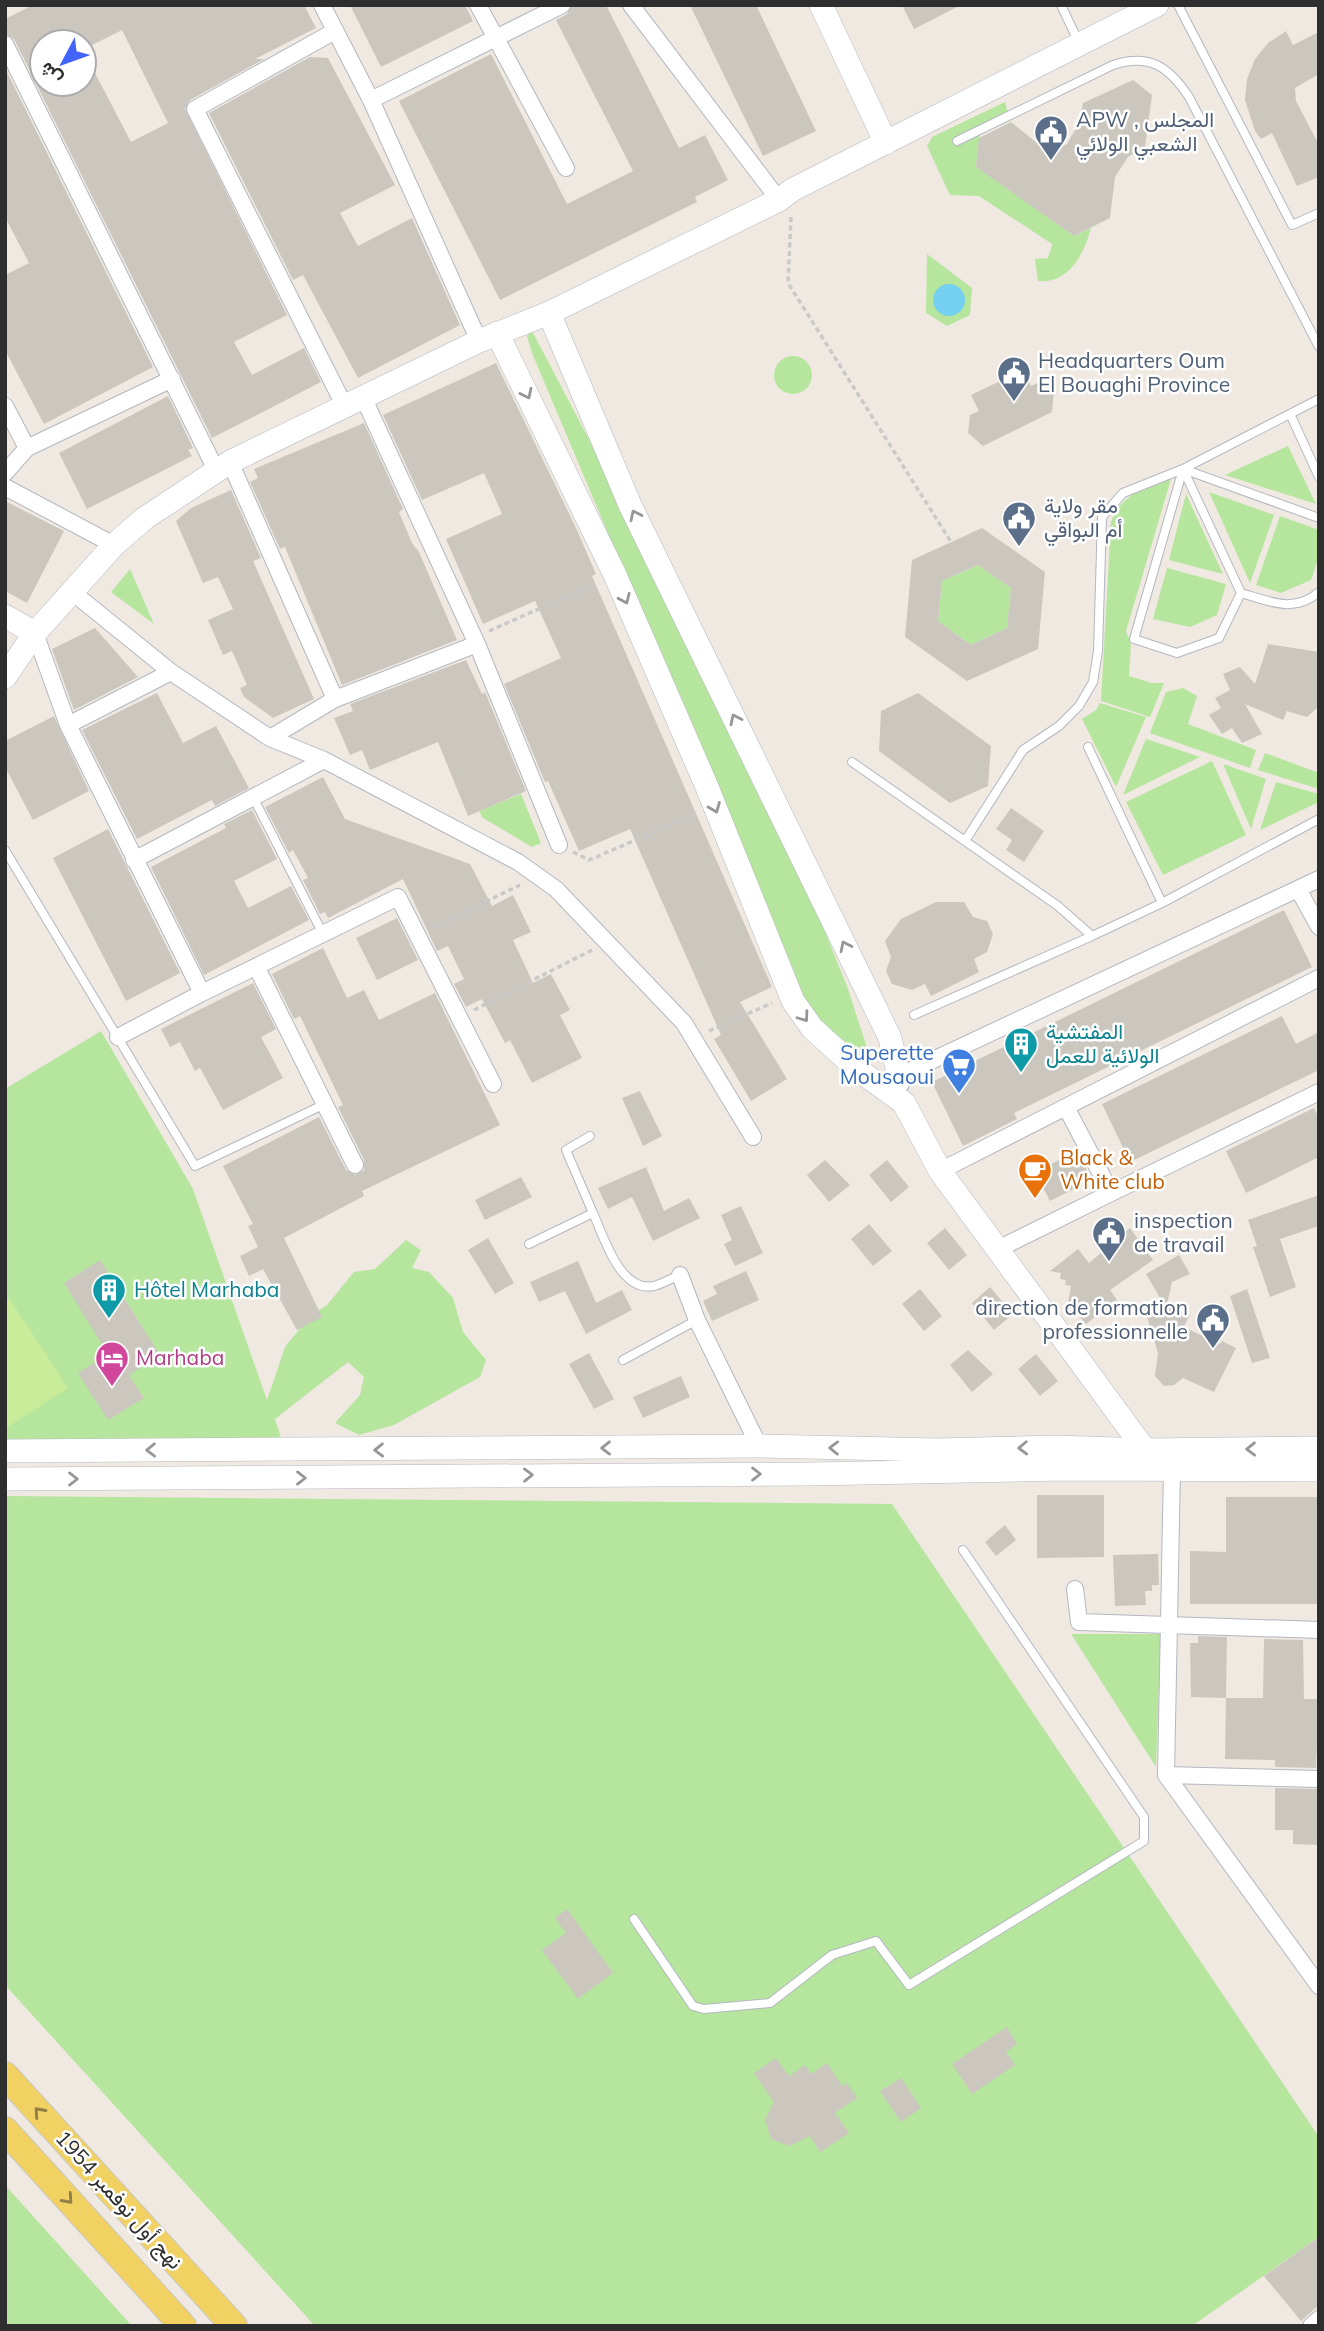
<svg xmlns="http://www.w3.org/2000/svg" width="1324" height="2331" font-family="Mulish,Vazirmatn,sans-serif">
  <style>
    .green { fill: #b6e59e }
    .pitch { fill: #c9ec9a }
    .water { fill: #75cff0 }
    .building { fill: #cbc7bf; fill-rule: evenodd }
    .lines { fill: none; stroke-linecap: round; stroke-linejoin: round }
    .lane-casing { stroke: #b4b7c1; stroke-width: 10 }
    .street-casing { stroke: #b4b7c1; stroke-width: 18 }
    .secondary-casing { stroke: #b4b7c1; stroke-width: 24 }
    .primary-casing { stroke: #c9c9c9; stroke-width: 28 }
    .path { stroke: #c9c9c9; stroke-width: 3.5; stroke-dasharray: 5 3.5; stroke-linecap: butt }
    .lane { stroke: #fff; stroke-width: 8 }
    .street { stroke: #fff; stroke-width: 16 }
    .secondary { stroke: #fff; stroke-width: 23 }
    .primary { stroke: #f2d163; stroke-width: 26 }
    .oneway { stroke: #969696 }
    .oneway2 { stroke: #908048 }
    .labels { text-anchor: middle; stroke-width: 5; stroke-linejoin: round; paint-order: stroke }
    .service-label { font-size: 21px; fill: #4e5e75; stroke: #fff; text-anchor: start }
    .culture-label { font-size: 21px; fill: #0d838f; stroke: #fff; text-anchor: start }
    .shop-label { font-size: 21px; fill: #366cbe; stroke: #fff; text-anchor: end }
    .food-label { font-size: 21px; fill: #c56008; stroke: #fff; text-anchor: start }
    .hotel-label { font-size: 21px; fill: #b23c85; stroke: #fff; text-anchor: start }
    .street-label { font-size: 21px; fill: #2e2e2e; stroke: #fff }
  </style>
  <rect width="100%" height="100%" fill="#efe9e1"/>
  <!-- green -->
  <path class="green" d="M1005 102 1010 121 980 134 976 166 1074 236 1091 228C1084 254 1069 284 1038 281L1035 259 1048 258 1052 244 979 196 950 195 927 146 932 137Z
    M927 254 972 288 970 315 947 326 926 313Z
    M532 331 612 483 801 872 848 989 866 1045 865 1058 815 1017 806 1003 532 353 527 336Z
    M774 375a19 19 0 1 1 38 0a19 19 0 1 1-38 0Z
    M1288 446 1316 504 1225 475Z
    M1171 479 1126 631 1131 644 1129 676 1152 683H1164L1150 717 1101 701 1111 522C1120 496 1146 485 1171 479Z
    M1209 492 1274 515 1250 583Z
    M1186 494 1223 574 1169 560Z
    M1280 516 1319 530V556L1311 580 1281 593 1256 585Z
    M978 565 1011 588 1007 628 971 645 938 621 942 581Z
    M1167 568 1226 584 1217 615 1190 627 1153 619Z
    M130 569 154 624 111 592Z
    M1183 688 1197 696 1188 724 1256 750 1250 768 1150 733 1166 692Z
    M1100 703 1146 717 1116 787 1082 719 1096 710Z
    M1146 739 1200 757 1123 795Z
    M1265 753 1319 773V789L1258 770Z
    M1212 761 1246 835 1163 875 1126 802Z
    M1223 764 1266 779 1251 829Z
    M1276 782 1319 794V802L1260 830Z
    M521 794 541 843 532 847 483 818 479 811Z
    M101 1031 193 1189 267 1400 285 1347 311 1315 327 1305 354 1272 375 1269 406 1240 421 1250 412 1268 429 1272 453 1298 463 1332 486 1360 480 1377 394 1425 359 1435 335 1423 360 1395 364 1377 348 1362 275 1419 282 1441 5 1443V1089Z
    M5 1496 892 1504 1319 2137V2237L1192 2326H315L5 1985Z
    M1071 1634H1161L1156 1767Z
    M5 2185 132 2326H5Z"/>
  <!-- pitch -->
  <path class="pitch" d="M9 1298 68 1388 6 1428 5 1300Z"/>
  <!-- water -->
  <path class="water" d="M933 300a16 16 0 1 1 32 0a16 16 0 1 1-32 0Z"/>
  <!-- building -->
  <path class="building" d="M33 5H304L316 28 255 59H264L190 100 185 109 287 315 234 342 252 375 304 348 321 382 212 438 14 39 5 34V19ZM122 30 168 123 131 142 84 52V84H42V42H84V49Z
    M350 5H465L473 21 381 67Z
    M572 5H606L679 148 705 135 728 180 695 197 697 202 500 300 399 101 491 54 567 204 633 171 556 20 567 14Z
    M690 5H756L816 131 763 156Z
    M902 5H961L914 29Z
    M1286 31 1293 45 1319 32V74L1295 88 1296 101 1319 145V177L1297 186 1272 133 1261 139 1255 131 1245 100 1247 79 1255 59 1268 43Z
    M310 57 328 58 395 185 340 213 358 246 412 218 460 325 358 378 303 275 293 280 209 113Z
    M5 68 153 367 44 424 5 350V275L29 263 5 217Z
    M1133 80 1152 95 1145 147 1128 157 1115 177 1110 218 1074 236 976 167 979 138 1011 122 1049 153 1067 144 1079 123 1083 103Z
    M496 363 576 528 596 574 592 576 772 987 740 1002 787 1079 751 1101 714 1039 721 1035 630 829 579 851 548 781 545 782 504 684 561 658 535 601 483 624 446 539 502 514 484 473 422 500 383 415Z
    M1023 370 1031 386 1040 382 1054 391 1052 412 983 446 968 433 970 415 979 411 971 395Z
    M168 396 193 448 188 450 192 456 87 509 59 453Z
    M364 423 403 509 399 512 412 543 419 552 457 640 342 685 285 547 280 549 250 482 258 478 254 469Z
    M231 490 261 558 253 561 314 699 273 718 244 697 240 688 247 685 232 651 223 655 208 620 233 609 218 577 203 583 176 521 191 508Z
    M5 501 64 531 27 603 5 591Z
    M982 528 1045 572 1038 649 967 681 905 637 912 560ZM978 565 1011 588 1007 628 971 645 938 621 942 581Z
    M95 628 138 677 74 710 52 649Z
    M1268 644 1319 652V706L1307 717 1287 711 1283 720 1245 704 1262 734 1242 743 1232 728 1222 734 1209 715 1221 708 1215 698 1230 690 1223 674 1240 667 1255 684Z
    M466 660 482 694 485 692 526 791 468 816 438 742 370 770 362 750 350 755 334 718 353 711 350 704Z
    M157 693 183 743 216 726 249 788 215 806 212 800 137 839 82 730Z
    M918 693 991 746 988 786 950 803 879 751 881 711Z
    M54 716 89 791 33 820 5 767V741Z
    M323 777 345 819 470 864 492 906 513 895 531 932 513 940 533 983 551 974 570 1010 560 1015 582 1058 532 1083 510 1040 505 1043 482 999 466 1007 454 984 464 979 448 946 437 951 403 879 328 918 325 912 320 914 303 880 308 878 293 850 289 853 265 807Z
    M1011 808 1044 831 1024 862 1006 850 1012 840 996 829Z
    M252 810 277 859 234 881 248 908 291 886 309 920 204 975 151 867 226 828 224 824Z
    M108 829 180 973 126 1001 53 858Z
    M936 902H964L973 917 987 921 993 934 987 952 974 959 979 972 931 996 925 984 912 990 892 984 886 971 891 957 885 941 901 919Z
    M1284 910 1312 967 1014 1113 1017 1119 963 1146 932 1082Z
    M397 918 418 960 377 980 356 938Z
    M323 948 347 998 364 990 379 1020 435 993 500 1125 362 1191 364 1196 284 1238 322 1317 297 1330 263 1269 249 1276 240 1256 258 1247 248 1226 253 1224 223 1166 319 1117 346 1170 355 1175 364 1170V1160L338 1107 343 1105 300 1016 294 1019 272 974Z
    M253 983 276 1029 261 1037 283 1078 223 1110 200 1068 195 1071 180 1042 170 1047 161 1029Z
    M1282 1016 1296 1044 1319 1032V1070L1130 1162 1102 1104Z
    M640 1091 662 1136 643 1146 622 1098Z
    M1314 1108 1319 1118V1157L1246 1193 1226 1151Z
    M1077 1151 1092 1180 1050 1201 1035 1172Z
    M825 1160 850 1185 829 1202 807 1175Z
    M887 1160 909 1187 891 1202 869 1175Z
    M646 1167 664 1211 689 1198 700 1218 653 1241 632 1197 608 1209 598 1188Z
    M521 1177 532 1197 485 1220 475 1200Z
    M1319 1195V1226L1280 1239 1296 1287 1270 1297 1253 1247 1257 1246 1248 1220Z
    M741 1206 763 1253 735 1266 724 1244 732 1240 721 1215Z
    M869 1224 892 1251 873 1266 851 1239Z
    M945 1228 967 1255 949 1270 927 1243Z
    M1130 1228 1153 1260 1110 1290 1117 1300 1086 1324 1068 1303 1071 1286 1065 1285 1066 1280 1060 1279 1061 1273 1050 1271 1078 1249 1089 1263Z
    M488 1238 514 1283 495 1294 468 1250Z
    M1179 1255 1190 1274 1172 1282 1167 1304 1190 1315 1184 1326 1192 1331 1220 1344 1222 1341 1236 1348 1214 1392 1183 1378 1174 1385 1164 1386 1155 1376 1158 1353 1145 1310 1163 1303 1146 1274Z
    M100 1260 160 1355 129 1375 144 1398 108 1420 78 1373 108 1354 64 1283Z
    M578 1261 596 1303 622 1290 632 1310 586 1334 565 1291 539 1302 530 1282Z
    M746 1271 759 1300 712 1321 703 1301 717 1294 713 1286Z
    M990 1287 1013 1314 994 1330 972 1303Z
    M920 1289 942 1316 924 1331 902 1304Z
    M1247 1289 1270 1358 1252 1363 1230 1296Z
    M968 1350 993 1374 972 1392 950 1365Z
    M589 1353 614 1399 594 1409 569 1364Z
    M1036 1354 1058 1381 1040 1396 1018 1369Z
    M681 1376 690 1397 643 1418 633 1397Z
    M1037 1495H1104V1557L1037 1558Z
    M1226 1497H1319V1604H1190V1551L1226 1552Z
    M1005 1525 1016 1540 996 1556 985 1542Z
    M1158 1554 1159 1585H1152V1591H1145L1146 1605 1115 1606 1113 1555Z
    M1198 1636 1227 1637 1226 1698 1191 1697 1190 1643H1198Z
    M1264 1639 1303 1640 1304 1699H1319L1316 1768 1275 1767V1760L1225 1759 1226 1698H1263Z
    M1275 1788 1319 1789V1845L1293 1844V1830H1275Z
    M567 1909 613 1973 578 1999 542 1950 566 1933 555 1918Z
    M1007 2027 1017 2044 1006 2052 1015 2065 972 2094 952 2064Z
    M776 2058 789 2076 805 2065 811 2074 827 2063 842 2086 847 2083 857 2098 835 2113 849 2133 820 2152 810 2136 789 2146 771 2139 765 2120 774 2102 754 2073Z
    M901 2078 921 2108 901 2122 880 2091Z
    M1319 2237V2305L1301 2321 1264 2276Z"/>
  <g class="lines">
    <!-- lane casing -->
    <g class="lane-casing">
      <path id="lane" d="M1061 5 1079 43
        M1178 5 1292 225 1319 213
        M957 141 1113 65C1150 53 1169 67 1189 97L1319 347
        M1291 416 1319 477
        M1183 469 1134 639 1177 653 1219 638 1241 593C1269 601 1294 614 1319 592
        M1241 593 1183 469 1319 518
        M1088 747 1162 903
        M852 762 1058 906 1092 936 1162 903 1319 819
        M254 799 323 934
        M965 841 1023 750 1059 726 1079 706 1093 682 1098 651 1102 517 1123 493 1183 469 1319 399
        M5 850 195 1166 325 1104
        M914 1015 1092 936
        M590 1136 566 1150 593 1213
        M529 1244 593 1213C604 1237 620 1293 654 1286 662 1284 672 1278 680 1275
        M623 1360 697 1320
        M634 1919 693 2006 704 2009 770 2003 832 1955 876 1941 909 1985 1144 1841V1817L963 1550"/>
    </g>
    <!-- street casing -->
    <g class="street-casing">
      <path id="street" d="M322 5 371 100 479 341
        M478 5 566 168
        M631 5 779 200
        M335 31 195 109 345 407
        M5 44 217 472
        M371 100 562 5
        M364 399 477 644 559 845
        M5 406 27 448 172 379
        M230 462 335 699
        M5 473 27 448
        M5 487 114 545
        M71 591 171 672 270 738 324 760 518 862 556 889 684 1023 753 1137
        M35 633 68 725 202 993 398 897 493 1084
        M68 725 171 672
        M270 738 335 699 477 644
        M134 860 324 760
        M1298 889 1319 927
        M257 968 355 1165
        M118 1037 202 993
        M901 1084 899 1076 1319 879
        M1066 1107 1111 1193 1319 1092
        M940 1171 1319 978
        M996 1250 1111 1193
        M680 1275 697 1320 759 1446
        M1165 1464 1172 1469 1166 1775 1319 1986
        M1075 1589 1079 1622 1319 1630
        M1166 1775 1319 1779
        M1311 2326 1319 2319"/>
    </g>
    <!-- secondary casing -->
    <g class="secondary-casing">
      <path id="secondary" d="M821 5 886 143
        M549 313 630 505 890 1038 899 1076
        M497 333 615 575 707 787 793 1001 812 1028 857 1069 904 1103 940 1171 1145 1450
        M5 616 35 633
        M5 677 35 633 114 545 145 518 230 462 479 341 549 313 779 200 792 190 1157 5
        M5 1451 759 1446 938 1450 1057 1447 1145 1450 1319 1448
        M5 1479 811 1474 1064 1469 1319 1470"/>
    </g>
    <!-- primary casing -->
    <g class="primary-casing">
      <path id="primary" d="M5 2075 234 2326
        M5 2130 183 2326"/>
    </g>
    <!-- path -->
    <path class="path" d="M791 217 788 283 951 542
      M489 631 597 583
      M573 852 589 860 697 814
      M432 928 520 885
      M474 1010 592 950
      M709 1031 772 1003"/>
    <!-- lane -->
    <use href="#lane" class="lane"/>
    <!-- street -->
    <use href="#street" class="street"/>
    <!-- secondary -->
    <use href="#secondary" class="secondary"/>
    <!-- primary -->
    <use href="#primary" class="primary"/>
  </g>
  <!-- one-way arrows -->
  <defs><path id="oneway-chevron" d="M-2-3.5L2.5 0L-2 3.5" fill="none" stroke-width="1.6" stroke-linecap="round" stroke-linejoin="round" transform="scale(1.75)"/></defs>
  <g class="oneway">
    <use href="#oneway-chevron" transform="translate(527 394) rotate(64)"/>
    <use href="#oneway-chevron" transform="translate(635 515) rotate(-116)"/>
    <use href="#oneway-chevron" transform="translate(625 599) rotate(66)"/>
    <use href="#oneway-chevron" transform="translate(735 719) rotate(-116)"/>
    <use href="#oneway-chevron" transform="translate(715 808) rotate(68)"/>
    <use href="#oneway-chevron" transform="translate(845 946) rotate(-116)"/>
    <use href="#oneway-chevron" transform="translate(804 1017) rotate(54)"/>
    <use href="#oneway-chevron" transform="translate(606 1448) rotate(179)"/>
    <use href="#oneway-chevron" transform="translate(834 1448) rotate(-179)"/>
    <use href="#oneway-chevron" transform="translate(1023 1448) rotate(178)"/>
    <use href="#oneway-chevron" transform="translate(1251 1449) rotate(179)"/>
    <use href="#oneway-chevron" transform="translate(151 1450) rotate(179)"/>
    <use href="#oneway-chevron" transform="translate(379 1450) rotate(179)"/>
    <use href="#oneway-chevron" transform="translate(756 1474)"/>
    <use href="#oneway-chevron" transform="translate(528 1475) rotate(-1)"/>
    <use href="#oneway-chevron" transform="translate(301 1478)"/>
    <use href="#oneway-chevron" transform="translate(73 1479)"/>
  </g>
  <g class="oneway2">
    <use href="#oneway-chevron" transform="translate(39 2112) rotate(-132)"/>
    <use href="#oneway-chevron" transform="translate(68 2199) rotate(48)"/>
  </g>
  <!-- icons -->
  <defs>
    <g id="civic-pin" transform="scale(1.75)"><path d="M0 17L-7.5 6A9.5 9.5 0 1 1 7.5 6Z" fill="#5c6f8a" stroke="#fff"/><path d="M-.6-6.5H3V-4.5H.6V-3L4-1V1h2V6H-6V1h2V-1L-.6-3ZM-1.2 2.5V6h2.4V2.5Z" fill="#fff"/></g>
    <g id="building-pin" transform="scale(1.75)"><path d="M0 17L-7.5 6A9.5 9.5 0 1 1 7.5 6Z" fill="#0f9aa8" stroke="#fff"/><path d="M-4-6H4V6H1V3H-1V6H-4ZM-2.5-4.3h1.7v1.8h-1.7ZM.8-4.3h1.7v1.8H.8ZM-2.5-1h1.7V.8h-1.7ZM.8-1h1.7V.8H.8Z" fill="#fff"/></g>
    <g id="supermarket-pin" transform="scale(1.75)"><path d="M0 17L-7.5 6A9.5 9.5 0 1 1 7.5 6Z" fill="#3f7fe0" stroke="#fff"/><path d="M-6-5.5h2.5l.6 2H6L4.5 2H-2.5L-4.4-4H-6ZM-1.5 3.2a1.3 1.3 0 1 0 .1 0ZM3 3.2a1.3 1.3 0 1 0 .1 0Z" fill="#fff"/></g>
    <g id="cafe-pin" transform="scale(1.75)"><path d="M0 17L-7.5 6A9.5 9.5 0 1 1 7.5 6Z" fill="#e8710a" stroke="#fff"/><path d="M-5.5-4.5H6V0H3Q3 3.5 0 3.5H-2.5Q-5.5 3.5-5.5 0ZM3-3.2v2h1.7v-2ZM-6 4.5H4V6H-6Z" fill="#fff"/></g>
    <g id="hotel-pin" transform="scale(1.75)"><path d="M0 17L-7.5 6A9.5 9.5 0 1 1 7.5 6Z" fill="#d1479c" stroke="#fff"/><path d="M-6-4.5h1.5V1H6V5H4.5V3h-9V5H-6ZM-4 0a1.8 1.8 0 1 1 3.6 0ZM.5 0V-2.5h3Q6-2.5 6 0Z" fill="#fff"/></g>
  </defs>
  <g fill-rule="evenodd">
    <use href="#civic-pin" x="1051" y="132"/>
    <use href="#civic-pin" x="1014" y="373"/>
    <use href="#civic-pin" x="1019" y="518"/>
    <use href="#building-pin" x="1021" y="1044"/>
    <use href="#supermarket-pin" x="959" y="1065"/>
    <use href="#cafe-pin" x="1035" y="1170"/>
    <use href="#civic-pin" x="1109" y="1233"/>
    <use href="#building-pin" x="109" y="1290"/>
    <use href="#civic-pin" x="1213" y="1320"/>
    <use href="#hotel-pin" x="112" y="1358"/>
  </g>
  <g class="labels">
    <!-- service labels -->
    <g class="service-label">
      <text x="1076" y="127">APW , المجلس<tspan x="1076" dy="24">الشعبي الولائي</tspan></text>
      <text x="1038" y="368">Headquarters Oum<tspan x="1038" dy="24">El Bouaghi Province</tspan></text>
      <text x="1044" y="513">مقر ولاية<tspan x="1044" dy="24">أم البواقي</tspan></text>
      <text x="1134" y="1228">inspection<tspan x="1134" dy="24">de travail</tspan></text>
      <text x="1188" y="1315" text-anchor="end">direction de formation<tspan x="1188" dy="24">professionnelle</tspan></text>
    </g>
    <!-- culture labels -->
    <g class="culture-label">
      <text x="1046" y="1039">المفتشية<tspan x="1046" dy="24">الولائية للعمل</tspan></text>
      <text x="134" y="1297">Hôtel Marhaba</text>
    </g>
    <!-- shop labels -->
    <g class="shop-label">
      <text x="934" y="1060">Superette<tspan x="934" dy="24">Mousaoui</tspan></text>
    </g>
    <!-- food labels -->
    <g class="food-label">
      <text x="1060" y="1165">Black &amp;<tspan x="1060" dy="24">White club</tspan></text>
    </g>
    <!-- hotel labels -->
    <g class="hotel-label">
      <text x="136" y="1365">Marhaba</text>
    </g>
    <!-- street labels -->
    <g class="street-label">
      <text transform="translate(119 2200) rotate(48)" y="7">نهج أول نوفمبر 1954</text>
    </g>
  </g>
  <!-- border -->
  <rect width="1324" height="2331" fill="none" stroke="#2e2e2e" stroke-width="14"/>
  <!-- north arrow -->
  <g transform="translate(63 63) rotate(229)"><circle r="33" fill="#ffffff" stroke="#ababab" stroke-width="2"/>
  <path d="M0-5L12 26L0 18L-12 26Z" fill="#4264fb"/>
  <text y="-10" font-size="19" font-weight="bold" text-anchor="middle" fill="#2e2e2e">ش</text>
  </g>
</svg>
